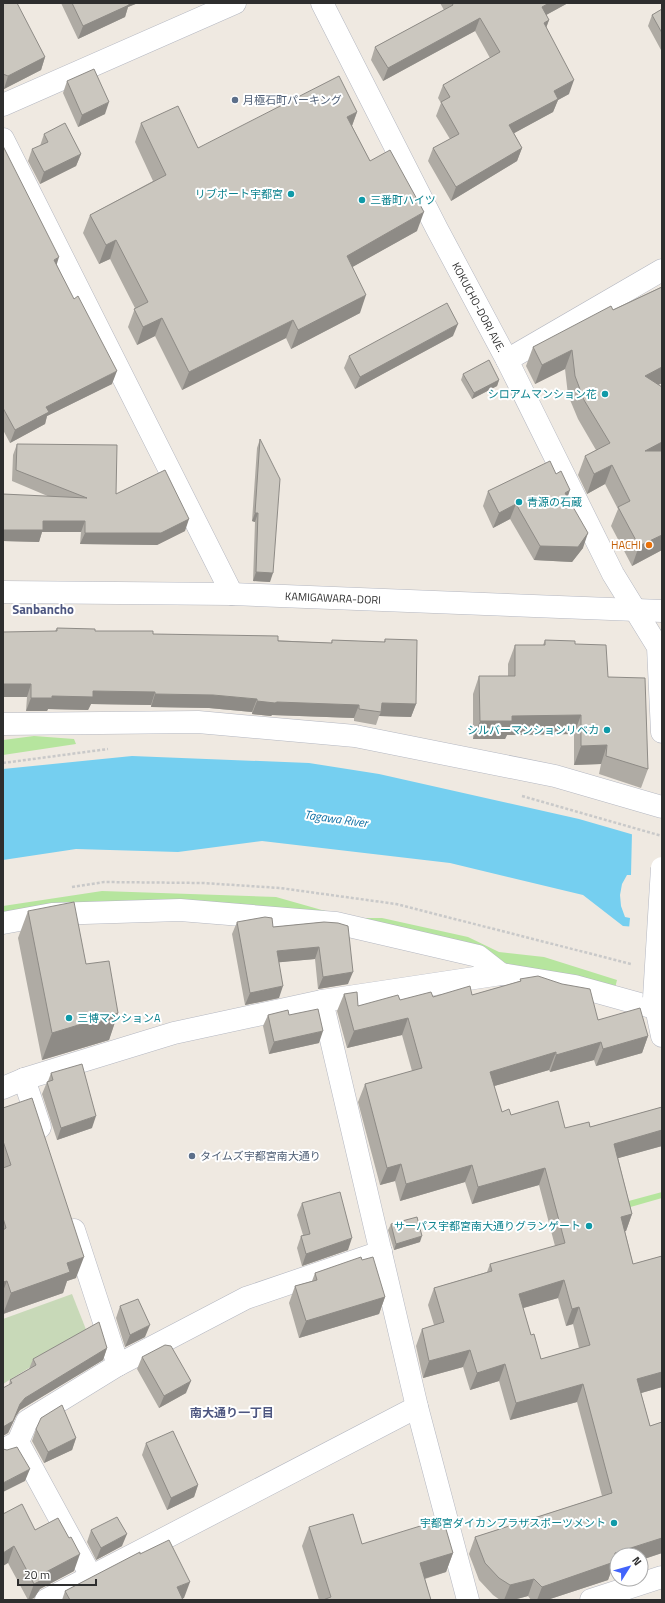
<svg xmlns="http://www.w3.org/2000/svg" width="665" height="1603" font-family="'Titillium Web','Noto Sans JP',sans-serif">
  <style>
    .green { fill: #b6e59e }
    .cemetery { fill: #c8d9b8 }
    .water { fill: #75cff0 }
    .pier { fill: #efe9e1 }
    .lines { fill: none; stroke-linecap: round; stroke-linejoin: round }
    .minor-casing { stroke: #b4b7c1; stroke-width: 23 }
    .path { stroke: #c9c9c9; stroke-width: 2.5; stroke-dasharray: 3 2; stroke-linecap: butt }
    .minor { stroke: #fff; stroke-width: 22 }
    .minor-bridge-casing { stroke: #b4b7c1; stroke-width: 23; stroke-linecap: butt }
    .minor-bridge { stroke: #fff; stroke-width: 22 }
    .wall { fill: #afaba4; fill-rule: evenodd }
    .shaded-wall { fill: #8e8b86 }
    .building { fill: #cbc7bf; stroke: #8e8b86; fill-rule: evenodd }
    .service-dot { fill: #5c6f8a; stroke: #fff; stroke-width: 1.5 }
    .culture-dot { fill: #0f9aa8; stroke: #fff; stroke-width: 1.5 }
    .food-dot { fill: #e8710a; stroke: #fff; stroke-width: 1.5 }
    .labels { text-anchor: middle; stroke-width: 4; stroke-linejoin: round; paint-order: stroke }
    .service-label { font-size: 11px; fill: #4e5e75; stroke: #fff; text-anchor: start }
    .culture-label { font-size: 11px; fill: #0d838f; stroke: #fff; text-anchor: end }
    .street-label { font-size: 11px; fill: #2e2e2e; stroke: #fff }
    .food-label { font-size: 11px; fill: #c56008; stroke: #fff; text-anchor: end }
    .water-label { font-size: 12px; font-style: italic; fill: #0d6fa3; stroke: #fff }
    .neighbourhood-label { font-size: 12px; font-weight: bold; fill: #4d5680; stroke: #fff }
    .quarter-label { font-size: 13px; font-weight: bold; fill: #4d5680; stroke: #fff }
  </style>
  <rect width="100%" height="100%" fill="#efe9e1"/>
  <!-- green -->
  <path class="green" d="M34 736 74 739 76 744 3 755V740Z
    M102 891 276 897 350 918H382L468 937 499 952 544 957 617 980 614 992 279 915 3 921V906Z
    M662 1192V1198L627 1208 625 1202Z"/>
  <!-- cemetery -->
  <path class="cemetery" d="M72 1294 87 1332 3 1384V1319Z"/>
  <!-- water -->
  <path class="water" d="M132 756 309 763 379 774 579 819 662 843V929L623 926 583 895 450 863 262 841 178 852 76 849 3 860V769Z"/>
  <!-- pier -->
  <path class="pier" d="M632 832 662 841V931L629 929 630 918 625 917 621 906 620 895 622 884 627 875H631Z"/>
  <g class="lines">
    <!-- minor casing -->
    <g class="minor-casing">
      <g id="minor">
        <path id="s1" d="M322 3 437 229 507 360 613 574 658 647 662 732"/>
        <path d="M3 105 235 3"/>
        <path d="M3 139 232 594"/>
        <path d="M507 360 662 270"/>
        <path id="s2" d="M3 592 232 594 662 611"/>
        <path d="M3 724 198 722 355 736 555 776 662 807"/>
        <path d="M3 923 52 914 180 910 336 923 478 956 501 974"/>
        <path d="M654 998 662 1036"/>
        <path d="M322 1001 417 1407 468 1600"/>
        <path d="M24 1079 40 1127"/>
        <path d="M3 1088 24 1079 174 1033 322 1001 501 974 575 986 662 1010"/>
        <path d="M74 1230 118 1365"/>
        <path d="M18 1442 91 1576"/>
        <path d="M3 1450 18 1442 27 1421 118 1365 246 1298 381 1252"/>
        <path d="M46 1600 417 1407"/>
        <path d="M591 1600 662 1577"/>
      </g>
    </g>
    <!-- path -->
    <path class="path" d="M3 763 108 749
      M522 796 662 836
      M72 887 104 882 203 883 280 888 396 904 631 964"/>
    <!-- minor -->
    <use href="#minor" class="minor"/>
    <!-- minor-bridge casing -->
    <g class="minor-bridge-casing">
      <path id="minor-bridge" d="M654 998 662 868"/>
    </g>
    <!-- minor-bridge -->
    <use href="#minor-bridge" class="minor-bridge"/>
  </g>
  <!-- wall -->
  <path class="wall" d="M3 3 45 57 41 70 4 89 3 88Z
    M61 3H138L128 7 125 17 78 39Z
    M440 3H568L546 15 549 20 546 28 569 94 558 100 553 112 514 133 522 148 517 161 451 201 428 161 433 148 450 139 436 116 441 103 438 98 443 85 490 58 475 31 383 81 371 60 375 47 444 10Z
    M662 9V50H661L648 26 652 15Z
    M67 81 105 114 78 127 63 93Z
    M357 112 352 126 370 161 417 231 352 267 360 313 291 349 286 338 182 390 155 336 137 345 128 327 135 308 110 259 99 264 83 233 90 215 153 181 135 142 141 123 198 148Z
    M44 134 81 154 76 166 40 184 28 161 32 149 40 146Z
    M3 146 57 265 112 384 47 416 45 424 10 443 3 430Z
    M662 285V383L658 385 662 387V550L632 566 611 526 618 509 605 484 587 494 578 475 585 456 596 450 578 419 568 395 565 369 535 384 526 366 533 347 661 287Z
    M453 336 355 389 344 368 349 356Z
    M463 374 499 380 497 386 472 399 461 380Z
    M260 439 270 582 253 581 255 522 252 521 257 448Z
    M17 444 116 494 185 531 157 545 80 544 81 532H42L39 542 3 541V494L50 497 12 481 13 455Z
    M488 491 568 497 583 548 572 562 534 560 510 519 493 528 483 506Z
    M57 628 95 631 153 634 331 643 332 640 384 642 385 639 416 704 411 717 379 716 376 725 354 721V718L272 715 271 716 252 714V712L209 708 151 707V705L91 704 88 710 48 709 47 711H26L27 697H3L55 631Z
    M545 640 575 644 608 677 648 769 641 788 599 774 601 764 574 765V734L507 735 505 739H473V694L479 676H508V664L515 645H543Z
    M28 911 86 964 118 1013 109 1040 42 1060 18 938Z
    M237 922 273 927 324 922 348 984 318 989 315 959 279 962V998L245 1005 232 934Z
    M520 979 598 1020 648 1036 642 1053 596 1066 594 1060 550 1072 549 1070 494 1086 502 1112 511 1115 565 1128 590 1127 662 1107V1146L618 1158 632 1214 626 1231H625L633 1264 662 1256V1387L641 1393 650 1426 662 1422V1553L641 1560 617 1555V1568L612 1569 608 1580 547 1600H531L528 1596 513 1600H500L493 1595 479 1580 469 1554 475 1537 602 1496 577 1402 510 1420 499 1381 470 1390 463 1367 423 1378 416 1346 422 1329 434 1325 428 1305 434 1288 487 1272 490 1264 555 1246 539 1185 472 1204 465 1182 400 1201 395 1181 380 1185 358 1102 365 1084 412 1071 402 1035 347 1048 337 1011 344 994 358 1006 433 997 472 995 520 981ZM558 1298 566 1326 573 1324 579 1348 541 1359 531 1335 523 1308Z
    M268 1015H289L319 1043 269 1054 263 1026Z
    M51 1073 92 1128 57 1140 42 1094 47 1082 48 1081Z
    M3 1108 76 1278 67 1281 63 1293 3 1314Z
    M302 1203 348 1250 302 1266 297 1248 301 1236 303 1235 297 1215Z
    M391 1224 420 1242 394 1250 388 1230Z
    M362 1260 385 1297 379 1314 299 1338 289 1303 295 1286 312 1281 315 1273Z
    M120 1306 145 1337 125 1347 116 1318Z
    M107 1348 103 1360 20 1410 16 1416 8 1433 9 1385 10 1380 29 1369 33 1359Z
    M142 1357 186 1393 159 1408 137 1369Z
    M36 1429 76 1438 72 1450 44 1463 32 1441Z
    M146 1443 198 1485 194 1497 167 1510 142 1455Z
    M3 1514 35 1530 74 1571 40 1589 34 1598 30 1600H28L8 1563Z
    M309 1527 362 1544 453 1553 446 1572 425 1579 431 1600H319L302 1546Z
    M91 1530 122 1546 96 1560 87 1542Z
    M140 1554 184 1598H182L183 1600H62L65 1591Z"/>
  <!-- shaded-wall -->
  <path class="shaded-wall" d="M124 3H138L128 7 125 17 78 39 83 26Z
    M549 3H568L537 20 542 7Z
    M480 18 475 31 383 81 388 68Z
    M549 20 544 33V23Z
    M45 57 41 70 4 89 8 76Z
    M574 80 569 94 558 100 553 112 505 138 509 125 554 91Z
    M109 102 105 114 78 127 82 115Z
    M357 112 350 131 347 117Z
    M522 148 517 161 451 201 456 187Z
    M81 154 76 166 40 184 44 172Z
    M424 212 417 231 340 274 347 256Z
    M116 240 110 259 99 264 106 245Z
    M59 257 55 270 54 260Z
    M366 295 360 313 291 349 298 330Z
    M162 318 155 336 137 345 143 327Z
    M293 320 286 338 182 390 189 372Z
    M458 324 453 336 355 389 360 377Z
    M572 350 565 369 535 384 542 365Z
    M662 367V383L638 395 645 376Z
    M117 371 112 384 47 416 45 424 10 443 15 430 46 407Z
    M499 380 497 386 472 399 474 393Z
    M662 442V457L645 451Z
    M612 465 605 484 587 494 594 474Z
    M570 490 565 505V493Z
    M516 504 510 519 493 528 499 513Z
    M255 513H258L255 522 252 521Z
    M189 519 185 531 157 545 80 544 85 533Z
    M43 521H85L81 532H42L39 542 3 541V530Z
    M588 533 583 548 572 562 534 560 540 546Z
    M662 535V550L632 566 639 546Z
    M256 572 273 573 270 582 253 581Z
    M3 684H31L27 697H3Z
    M93 691 155 692 151 705 91 704 88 710 48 709 47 711H26L31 698 52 696Z
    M155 694 213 695 257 699 252 712 209 708 151 707Z
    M257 701 277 702 359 705 354 718 272 715 271 716 252 714Z
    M382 703 416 704 411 717 379 716 381 712Z
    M581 715 574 734 507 735 505 739H473L480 721 512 716Z
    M607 745 601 764 574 765 581 746Z
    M319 947 315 959 272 963 277 951Z
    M353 972 348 984 318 989 323 977Z
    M283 986 279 998 245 1005 250 993Z
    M118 1013 109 1040 42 1060 52 1033Z
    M408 1018 402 1035 347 1048 354 1031Z
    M323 1031 319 1043 269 1054 274 1042Z
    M648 1036 642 1053 596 1066 603 1049Z
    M601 1042 594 1060 550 1072 556 1055Z
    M556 1052 549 1070 484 1089 490 1072Z
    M96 1116 92 1128 57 1140 61 1128Z
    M662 1130V1146L608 1161 614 1144Z
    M401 1164 395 1181 380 1185 387 1168Z
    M472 1165 465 1182 400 1201 406 1184Z
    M545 1168 539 1185 472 1204 478 1187Z
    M632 1214 626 1231 615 1234 621 1217Z
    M422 1236 420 1242 394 1250 396 1244Z
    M352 1238 348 1250 302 1266 306 1254Z
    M84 1257 76 1278 67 1281 63 1293 3 1314 11 1293 67 1263Z
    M564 1280 558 1298 513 1311 519 1294Z
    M7 1281 3 1291V1282Z
    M385 1297 379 1314 299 1338 306 1321Z
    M579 1307 573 1324 566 1326 572 1309Z
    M150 1325 145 1337 125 1347 130 1335Z
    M107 1348 103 1360 20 1410 16 1416 8 1433 3 1436V1427L25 1398Z
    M470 1350 463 1367 423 1378 429 1361Z
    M505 1364 499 1381 470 1390 477 1373Z
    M662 1372V1387L631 1396 637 1379Z
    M191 1381 186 1393 159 1408 164 1396Z
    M583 1384 577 1402 510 1420 516 1403Z
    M76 1438 72 1450 44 1463 48 1452Z
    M30 1469 25 1481 3 1492V1483Z
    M198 1485 194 1497 167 1510 171 1498Z
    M127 1534 122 1546 96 1560 101 1548Z
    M662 1538V1553L641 1560V1555H617V1568L612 1569 608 1580 547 1600H537L542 1587 615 1553Z
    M14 1546 8 1563 3 1566V1553Z
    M453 1553 446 1572 413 1582 420 1563Z
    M80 1554 74 1571 40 1589 34 1598 28 1600 34 1584 46 1572Z
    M534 1579 528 1596 513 1600H504L510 1585Z
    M190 1582 184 1598 178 1600 177 1587Z"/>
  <!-- building -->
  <path class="building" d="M3 3H17L45 57 8 76 3 74Z
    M72 3H129V5L83 26Z
    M452 3H549L542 7 549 20 544 23 574 80 554 91 558 99 509 125 522 148 456 187 433 148 459 134 441 102 450 97 443 85 500 52 480 18 388 68 375 47 453 5Z
    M662 9V33L652 15Z
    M94 69 109 102 82 115 67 81Z
    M339 76 357 112 347 117 370 161 390 150 424 212 347 256 366 295 298 330 293 320 189 372 162 318 143 327 134 309 148 302 116 240 106 245 90 215 166 175 141 123 178 106 198 148Z
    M65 123 81 154 44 172 32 149 48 142 44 134Z
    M3 146 59 257 54 260 74 299 78 296 117 371 46 407 49 412 15 430 3 408Z
    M662 287V367L645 376 662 387V442L645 451H662V535L639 546 618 507 630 501 612 465 594 474 585 456 610 443 584 400 575 376 572 350 542 365 533 347 611 306 613 310Z
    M447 303 458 324 360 377 349 356Z
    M489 360 499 380 474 393 463 374Z
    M260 439 280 479 273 573 256 572 258 513H255Z
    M17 444 117 445 116 494 165 470 189 519 161 533H85V521H43V530H3V494L87 498 16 470Z
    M550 461 556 474 561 471 570 490 565 493 588 533 578 547 540 546 516 504 499 513 488 491Z
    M57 628 95 629V631H153V634L278 636V641L332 643V640L385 642V639L417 640 416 704 382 703 381 712 359 709V705L277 702 275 703 257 701V699L213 695 155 694V692L93 691V697L52 696V698H31V684H3V632L57 631Z
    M545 640 575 641V644L606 645 608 677 645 678 648 769 606 756 607 745 581 746V715L512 716V721H480L479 676H515V645H545Z
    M74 902 86 964 109 961 118 1013 52 1033 28 911Z
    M265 917 272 918 273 927 324 922 338 923 348 926 353 972 323 977 319 947 277 951 283 986 250 993 237 922Z
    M538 976 562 984 590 989 598 1020 640 1008 648 1036 603 1049 601 1042 556 1055V1052L490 1072 502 1112 509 1109 511 1115 558 1101 565 1128 589 1122 590 1127 662 1107V1130L614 1144 632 1214 621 1217 633 1264 662 1256V1372L637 1379 650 1426 662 1422V1538L615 1553 614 1562 542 1587 534 1579 510 1585 499 1578 485 1563 475 1537 612 1493 583 1384 516 1403 505 1364 477 1373 470 1350 429 1361 422 1329 444 1322 434 1288 492 1271 490 1264 565 1243 545 1168 478 1187 472 1165 406 1184 401 1164 387 1168 365 1084 422 1068 408 1018 354 1031 344 994 357 992 358 1006 398 995 400 1000 431 992 433 997 470 986 472 995 521 981 520 979ZM564 1280 572 1309 579 1307 590 1345 541 1359 534 1334 531 1335 519 1294Z
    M318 1009 323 1031 274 1042 268 1015 288 1010 289 1015Z
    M82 1064 96 1116 61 1128 47 1082 53 1080 51 1073Z
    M32 1098 84 1257 67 1263 70 1272 11 1293 7 1281 3 1282V1230L6 1228 3 1218V1168L11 1165 3 1141V1108Z
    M340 1192 352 1238 306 1254 301 1236 310 1234 302 1203Z
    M417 1217 422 1236 396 1244 391 1224Z
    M361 1257 362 1260 373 1257 385 1297 306 1321 295 1286 317 1280 315 1273Z
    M138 1299 150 1325 130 1335 120 1306Z
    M99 1322 107 1348 25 1398 20 1404 13 1421 3 1427V1388L12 1383 10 1380 36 1365 33 1359Z
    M165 1345 171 1346 191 1381 164 1396 142 1357Z
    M62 1405 76 1438 48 1452 36 1429 41 1418Z
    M173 1431 198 1485 171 1498 146 1443Z
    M17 1447 30 1469 3 1483V1449L7 1450Z
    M22 1504 35 1530 58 1518 69 1538 71 1537 80 1554 46 1572 40 1581 34 1584 14 1546 3 1553V1514Z
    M353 1514 362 1544 443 1519 453 1553 420 1563 431 1600H323L331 1597 309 1527Z
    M117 1517 127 1534 101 1548 91 1530Z
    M169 1540 190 1582 177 1587 183 1600H70L65 1591 140 1552V1554Z"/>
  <!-- markers -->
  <g class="service-dot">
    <circle cx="235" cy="100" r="4"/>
    <circle cx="192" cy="1156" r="4"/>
  </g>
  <g class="culture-dot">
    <circle cx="291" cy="194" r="4"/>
    <circle cx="362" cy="200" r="4"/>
    <circle cx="605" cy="394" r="4"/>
    <circle cx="519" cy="502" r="4"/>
    <circle cx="607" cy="730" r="4"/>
    <circle cx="69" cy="1018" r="4"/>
    <circle cx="589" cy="1226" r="4"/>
    <circle cx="614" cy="1523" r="4"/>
  </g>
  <circle class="food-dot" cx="649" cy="545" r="4"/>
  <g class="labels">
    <!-- service labels -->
    <g class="service-label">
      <text x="243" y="104">月極石町パーキング</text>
      <text x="200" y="1160">タイムズ宇都宮南大通り</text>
    </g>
    <!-- culture labels -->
    <g class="culture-label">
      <text x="283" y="198">リブポート宇都宮</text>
      <text x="370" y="204" text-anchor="start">三番町ハイツ</text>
      <text x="597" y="398">シロアムマンション花</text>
      <text x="527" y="506" text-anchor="start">青源の石蔵</text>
      <text x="599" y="734">シルバーマンションリベカ</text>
      <text x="77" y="1022" text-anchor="start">三博マンションA</text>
      <text x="581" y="1230">サーパス宇都宮南大通りグランゲート</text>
      <text x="606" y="1527">宇都宮ダイカンプラザスポーツメント</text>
    </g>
    <!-- street labels -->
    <g class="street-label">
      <text dy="4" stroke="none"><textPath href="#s1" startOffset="342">KOKUCHO-DORI AVE.</textPath></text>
      <text dy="4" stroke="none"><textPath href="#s2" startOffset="330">KAMIGAWARA-DORI</textPath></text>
    </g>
    <!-- food labels -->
    <g class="food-label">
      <text x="641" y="549">HACHI</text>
    </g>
    <!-- water labels -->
    <g class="water-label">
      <text transform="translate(336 819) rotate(8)" y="4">Tagawa River</text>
    </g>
    <!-- neighbourhood labels -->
    <g class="neighbourhood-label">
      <text x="232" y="1417">南大通り一丁目</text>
    </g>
    <!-- quarter labels -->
    <g class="quarter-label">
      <text x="43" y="614">Sanbancho</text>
    </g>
  </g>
  <!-- border -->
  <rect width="665" height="1603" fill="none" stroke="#2e2e2e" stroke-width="8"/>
  <!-- north arrow -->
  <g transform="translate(629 1567) rotate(53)"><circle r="19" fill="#ffffff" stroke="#ababab"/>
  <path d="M0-3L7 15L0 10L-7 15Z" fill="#4264fb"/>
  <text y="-6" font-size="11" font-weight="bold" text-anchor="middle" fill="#2e2e2e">N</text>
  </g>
  <!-- scale -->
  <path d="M18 1579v6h78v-6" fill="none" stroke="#2e2e2e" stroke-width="2"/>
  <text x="24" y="1579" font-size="12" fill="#2e2e2e" stroke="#ffffff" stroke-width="3" paint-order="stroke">20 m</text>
</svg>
